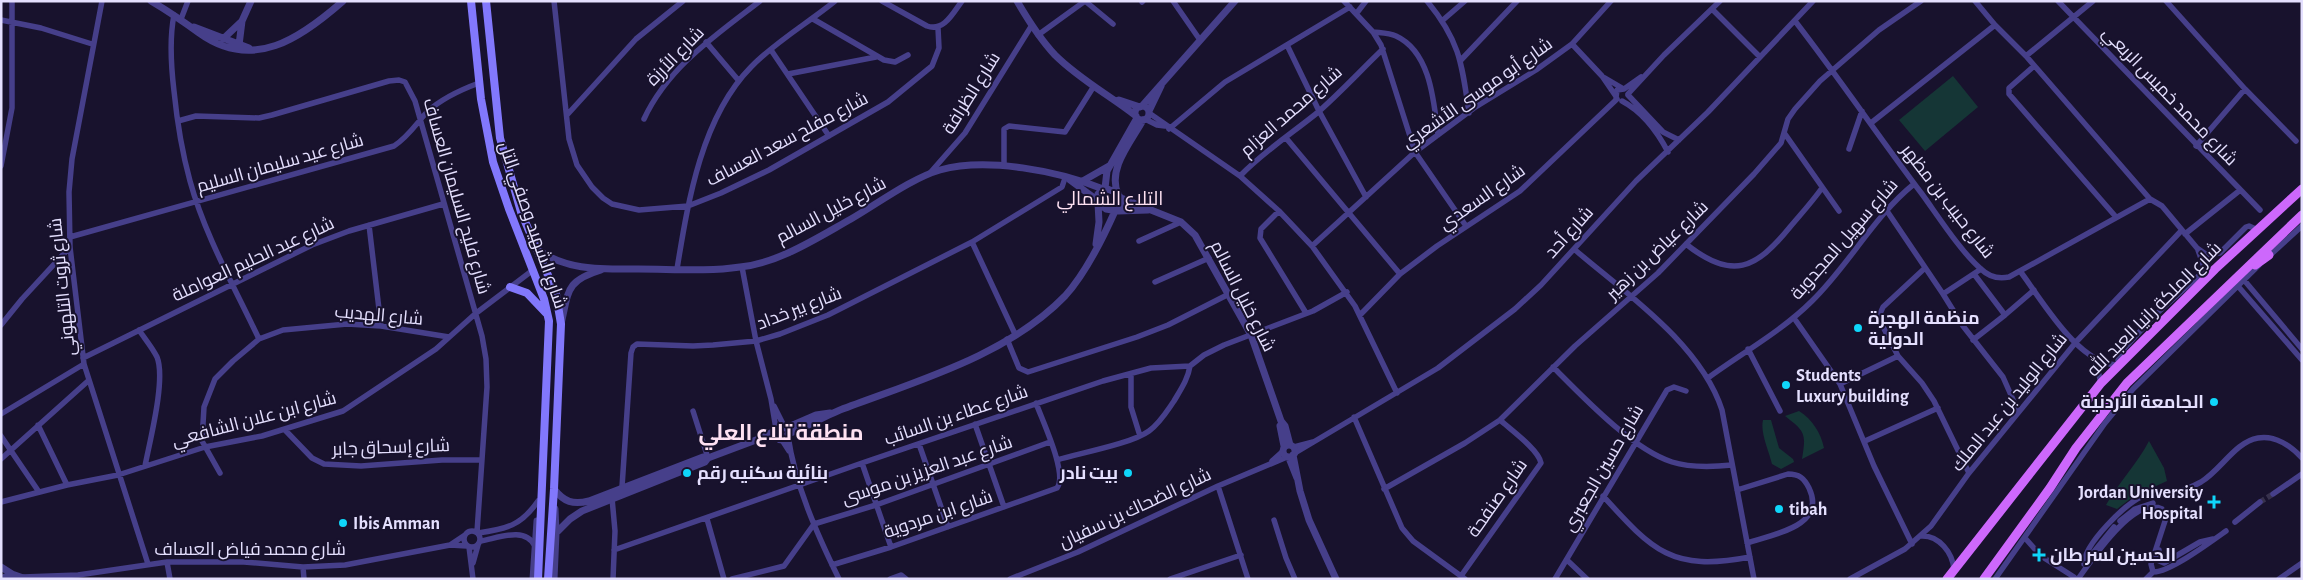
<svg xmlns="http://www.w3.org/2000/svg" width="2303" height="580" font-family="'Alegreya Sans',Cairo,sans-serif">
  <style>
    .green { fill: #153636 }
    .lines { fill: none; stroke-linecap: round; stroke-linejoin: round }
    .minor-tunnel { stroke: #37314c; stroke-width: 5.5; stroke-dasharray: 5.5 3; stroke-linecap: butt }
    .minor { stroke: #463f8a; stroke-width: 5.5 }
    .tertiary { stroke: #463f8a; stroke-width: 7 }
    .secondary { stroke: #8278fc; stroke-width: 8 }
    .primary { stroke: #cd68fc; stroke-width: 9 }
    .poi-dot { fill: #0fd6fa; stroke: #18122d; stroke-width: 2 }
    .labels { text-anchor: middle; stroke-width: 4; stroke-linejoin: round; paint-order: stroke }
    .street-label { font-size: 18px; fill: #e4dffe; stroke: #18122d }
    .poi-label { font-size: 18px; font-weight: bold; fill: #e4dffe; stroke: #18122d; text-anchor: start }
    .neighbourhood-label { font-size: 19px; fill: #fee1f2; stroke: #18122d }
    .district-label { font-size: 22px; font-weight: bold; fill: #fee1f2; stroke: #18122d }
  </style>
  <rect width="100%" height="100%" fill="#18122d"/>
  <!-- green -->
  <path class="green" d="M1953 76 1978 107 1925 151 1899 120Z
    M1799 411C1812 419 1821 433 1824 448L1802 459C1806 434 1806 432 1785 416Z
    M1763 420H1771L1779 448 1793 459 1794 462 1781 469 1772 464C1769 451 1760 433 1763 420Z
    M2149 441 2164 468 2167 481 2134 496 2117 509 2106 505C2119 482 2137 464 2149 441Z"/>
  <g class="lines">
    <!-- minor-tunnel -->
    <path class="minor-tunnel" d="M2260 502 2273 494"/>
    <!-- minor -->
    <path class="minor" d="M102 1 72 159 69 192 70 247 84 364 148 564
      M554 1 569 139 577 165 592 187 603 198 612 204 639 210 688 206 721 193 769 170 888 102 932 66 939 48 938 28
      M882 1 927 26C944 32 953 13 962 1
      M1085 1 1113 24
      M1173 1 1200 40
      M1344 1 1373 32 1381 45 1415 152 1466 226
      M1427 1C1460 41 1462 64 1469 113
      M1975 1 1995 25
      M2058 1 2260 210
      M2166 1 2245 89 2296 141
      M1142 2 1143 1
      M1712 9 1760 57
      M1356 14 1366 1
      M174 15C169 40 171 66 174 91 177 121 182 152 190 181 205 236 235 288 259 339
      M181 19 188 1
      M813 19 884 60 895 62 908 55
      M1 20 41 28 92 44
      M1443 20 1465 1
      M1795 21C1839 78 1879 137 1922 194 1938 216 1961 252 1981 269 1989 277 1999 279 2009 277L2150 199
      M1373 32C1381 33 1389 33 1396 36 1431 52 1434 103 1438 135
      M1038 35 1085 1
      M706 42 739 81
      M1572 44 1602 76 1615 95
      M1287 45 1319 111 1366 197
      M771 50 829 136
      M2026 56 2150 199 2162 206 2197 248 2207 255 2220 253 2246 227 2249 226 2258 230
      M1461 60 1517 1
      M2034 66 2009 88V94L2116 217
      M788 74 876 57
      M1605 78 1622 88
      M1628 94 1664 55 1720 1
      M1628 95 1663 132 1679 140
      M1616 98 1617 90 1624 89 1641 77
      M1622 101C1643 112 1657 131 1668 152
      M1149 113 1240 176 1279 211 1312 246 1355 306 1397 393
      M567 115 636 39 683 1
      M644 119C668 67 716 35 760 1
      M1145 119 1157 125 1165 126
      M178 121 196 116 259 118 272 115 389 81 399 80 405 82 415 101 482 336 486 359 487 387 477 532
      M1871 123 1995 25 2026 56 2093 1
      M1169 129 1225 82 1350 7
      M1785 134 1839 211
      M1286 138 1400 274
      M2196 146 2245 89
      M1849 149 1862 111
      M1 166 12 108V1
      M1004 166V129L1009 126 1065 132 1094 86
      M930 173 965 133 1032 25
      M1240 176C1263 152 1291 134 1317 113 1340 93 1361 70 1383 49
      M1279 211 1261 229 1260 238 1306 313
      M1887 211 1943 294
      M369 225 381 326
      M2185 234 2239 191
      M70 237 394 146C408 137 416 124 427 112 442 98 460 90 479 83
      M1139 241 1181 222
      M972 242 1062 187 1065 178
      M1686 244C1732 281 1756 269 1790 227 1801 214 1812 202 1822 188
      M1312 246 1415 152 1474 108 1536 70 1572 44 1611 1
      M1574 249C1625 293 1700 343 1722 410L1754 579
      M2268 257 2302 226
      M742 267 756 341 771 399 776 429
      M1925 268 1883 307 1879 316 1880 321 1898 356 1922 383 1934 401 1969 473
      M677 269C688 202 701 118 751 67 775 42 808 23 835 1
      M1981 269 1943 294 1963 326 2003 377 2018 411
      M2020 271C2042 300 2079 366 2119 365L2118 360 2121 352 2155 315 2203 272 2204 267 2198 250
      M2244 280 2302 349
      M1155 282 1209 258
      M2237 285 2302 360
      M1360 315 1400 274 1437 246 1520 191 1617 99
      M2005 315 2034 290
      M1794 318 1840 384 1874 466 1912 544
      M1 325 22 299 70 247
      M139 330C145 339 152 347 157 357 166 379 150 440 145 466
      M1007 339 1019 368 1028 372 1137 337 1168 325 1229 294
      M1973 340 2005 315 1974 274
      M1748 349 1780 411
      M83 358 312 245 349 231 443 204
      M2095 359 2101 383
      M1553 367C1583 397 1632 449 1672 462 1691 468 1712 467 1732 465
      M1131 374V407L1140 436
      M1708 378C1742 353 1782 331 1812 301 1849 265 1874 216 1914 184
      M1840 384 1898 356
      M774 406 784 426
      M693 411 708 458
      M1 414 84 364
      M1354 417 1402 528 1413 541 1465 579
      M975 424 1004 507
      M38 425 67 485
      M285 430 312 458 324 464 361 466 442 460H481
      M1 436 39 492
      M788 436C795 485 817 534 839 579
      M782 440 789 451
      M1865 441 1938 408
      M919 444 948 527
      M1294 447 1313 442
      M1295 453 1438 368 1515 309 1541 285 1636 181 1708 112 1813 1
      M1 459 88 381
      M1057 460C1080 453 1131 444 1149 431 1160 423 1167 411 1174 401 1181 389 1188 379 1190 366
      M1272 461 1282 452
      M862 463 891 547
      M220 473 202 441 204 407 215 379 233 361 259 339 283 330 347 324 381 326 449 337
      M1218 486 1248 579
      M622 487 631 353 633 347 637 344 693 346 713 345 756 341 780 334 828 315 972 242 1015 334
      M1384 489 1465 443 1500 420 1575 346 1658 273 1754 174 1781 143 1788 119 1795 109 1820 81 1879 30 1921 1
      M1737 490 1788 474C1799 474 1804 478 1809 488 1827 526 1774 534 1747 543
      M2273 494 2302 474
      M1603 496C1653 551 1672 572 1750 557
      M612 498 615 531 613 579
      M1 502 67 485 118 475 205 447 262 436 343 411 436 349 475 314 533 270
      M707 519 724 579
      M1274 520 1286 558 1295 579
      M2120 521 2135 509 2153 503
      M2235 522 2260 502
      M464 539a8 8 0 1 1 16 0a8 8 0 1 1-16 0Z
      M478 533C506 529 521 526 538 501
      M1921 536C1939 535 1953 553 1954 570
      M2025 538 2041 556 2074 577
      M481 541C498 538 525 526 535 546
      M450 545 467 546
      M469 547 473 579
      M614 550 862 463 1103 381 1151 368 1190 366 1204 355 1224 345 1313 311 1347 292
      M2159 550 2157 560 2164 563 2200 542 2213 539
      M2088 559 2114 527
      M1567 560 1587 579
      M167 562 170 579
      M473 563 478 545
      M2084 564C2084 544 2125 504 2143 496 2151 492 2160 495 2169 494 2179 492 2192 487 2201 482 2221 470 2235 442 2258 438 2275 435 2291 446 2302 458
      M832 565 891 547 1057 488C1068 474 1042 420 1036 403
      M303 567 304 579
      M1461 576 1541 463C1539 450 1510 429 1500 420
      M23 577 78 575 167 562H244L303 567 345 565 450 545 465 535
      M732 579 784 566 814 524 876 505 1050 442
      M890 579 901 575 906 579
      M1010 579 1078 552 1218 486 1287 457
      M1170 579 1241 555
      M1555 579 1667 390 1674 387 1686 391
      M1850 579 1905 549 1931 526 1969 473 2076 342 2182 230
      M1995 579 2105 423 2133 389 2259 265
      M2078 579C2091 561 2135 494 2162 509L2166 518 2151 564 2153 572C2169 573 2212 541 2226 531
      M2146 579 2153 572
      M2279 579 2302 563"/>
    <!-- tertiary -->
    <path class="tertiary" d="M151 1C168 11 184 22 199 33 253 72 301 38 343 1
      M1017 1C1028 20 1040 39 1055 55 1079 79 1109 95 1136 116
      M194 27 249 48
      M223 39 242 21
      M239 45 242 21 251 1
      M1119 100 1140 107
      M1142 106 1235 1
      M1135 113a7 7 0 1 1 14 0a7 7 0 1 1-14 0Z
      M1149 111 1161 86
      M1070 180 1097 200
      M1081 182 1109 166
      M1105 188 1107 171 1137 118
      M1105 188 1115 192 1121 198V206L1118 211 1106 209 1098 203V194Z
      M1118 194C1107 169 1131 142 1143 120
      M1121 198 1181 222 1195 235 1251 335 1281 421 1285 426 1290 445
      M1118 211 1148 210
      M1096 244 1099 222 1098 203
      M537 249C566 271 603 269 638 269 672 269 707 272 740 267 779 263 817 238 851 219 877 204 912 178 940 170 987 157 1059 171 1103 189
      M561 324C569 291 565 281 601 270
      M1280 426 1284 446
      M775 433a7 7 0 1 1 14 0a7 7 0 1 1-14 0Z
      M786 428 816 415 830 413
      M788 434C806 427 823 417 840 410 916 381 1007 356 1065 296 1085 274 1103 238 1115 211
      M1283 451a6 6 0 1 1 12 0a6 6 0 1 1-12 0Z
      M1293 455 1300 491 1309 520 1336 579
      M1289 458 1297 478
      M554 489C564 502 573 505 589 501L703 457 708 458 756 440 775 431
      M556 533 570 519 582 511 695 466 705 462 708 458
      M1 567 12 574
      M1 579 12 574 26 579
      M533 579 537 521
      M554 579 556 533 555 509"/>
    <!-- secondary -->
    <path class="secondary" d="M471 1 481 99 493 162 509 209 544 299 549 321 538 579
      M486 1 500 138 521 212 556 294 561 324 554 489 548 579
      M510 287 527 293 546 313"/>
    <!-- primary -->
    <path class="primary" d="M2255 265 2269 255
      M1947 579 2101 383 2215 269 2302 189
      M1984 579 2050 488 2076 448 2127 383 2302 215"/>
  </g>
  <!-- markers -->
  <g class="poi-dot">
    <circle cx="1858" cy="328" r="5"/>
    <circle cx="1786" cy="385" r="5"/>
    <circle cx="2214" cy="402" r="5"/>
    <circle cx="687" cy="473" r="5"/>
    <circle cx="1128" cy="473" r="5"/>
    <path d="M2211.5 494.5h5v5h5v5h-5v5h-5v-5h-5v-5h5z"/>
    <circle cx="1779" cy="509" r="5"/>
    <circle cx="343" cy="523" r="5"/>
    <path d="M2036.5 547.5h5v5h5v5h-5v5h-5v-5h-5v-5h5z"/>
  </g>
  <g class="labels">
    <!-- street labels -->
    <g class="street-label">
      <text transform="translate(675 56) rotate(-46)" y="6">شارع الأرزة</text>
      <text transform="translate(971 93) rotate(-58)" y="6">شارع الظرافة</text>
      <text transform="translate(1477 93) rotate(-35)" y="6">شارع أبو موسى الأشعري</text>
      <text transform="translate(2170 96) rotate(46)" y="6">شارع محمد خميس الربعي</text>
      <text transform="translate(1291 111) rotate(-41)" y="6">شارع محمد العزام</text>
      <text transform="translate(787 139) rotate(-28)" y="6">شارع مفلح سعد العساف</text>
      <text transform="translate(280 163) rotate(-16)" y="6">شارع عيد سليمان السليم</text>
      <text transform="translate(457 196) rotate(74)" y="6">شارع فليح السليمان العساف</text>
      <text transform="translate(1482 197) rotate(-35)" y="6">شارع السعدي</text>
      <text transform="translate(1948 201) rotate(52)" y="6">شارع حبيب بن مظهر</text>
      <text transform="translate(831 210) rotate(-28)" y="6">شارع خليل السالم</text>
      <text transform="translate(533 225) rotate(71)" y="6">شارع الشهيد وصفي التل</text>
      <text transform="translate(1569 232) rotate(-48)" y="6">شارع أحد</text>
      <text transform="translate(1844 239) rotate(-49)" y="6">شارع سهيل المجدوبة</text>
      <text transform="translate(1657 250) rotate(-44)" y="6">شارع عياض بن زهير</text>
      <text transform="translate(253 259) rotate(-25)" y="6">شارع عبد الحليم العواملة</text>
      <text transform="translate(62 287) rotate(-96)" y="6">شارع ثروت التلهوني</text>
      <text transform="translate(1243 296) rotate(63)" y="6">شارع خليل السالم</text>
      <text transform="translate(799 308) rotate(-21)" y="6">شارع بير خداد</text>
      <text transform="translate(2154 309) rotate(-45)" y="6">شارع الملكة رانيا العبد الله</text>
      <text transform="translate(379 315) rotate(5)" y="6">شارع الهديب</text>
      <text transform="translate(2009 402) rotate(-51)" y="6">شارع الوليد بن عبد الملك</text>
      <text transform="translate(956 415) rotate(-19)" y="6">شارع عطاء بن السائب</text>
      <text transform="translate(254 419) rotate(-15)" y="6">شارع ابن علان الشافعي</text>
      <text transform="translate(391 447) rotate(-2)" y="6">شارع إسحاق جابر</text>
      <text transform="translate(1603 468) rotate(-60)" y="6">شارع حسين الجعبري</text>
      <text transform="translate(927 470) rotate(-19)" y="6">شارع عبد العزيز بن موسى</text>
      <text transform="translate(1497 498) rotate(-55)" y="6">شارع صنفحة</text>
      <text transform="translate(1135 508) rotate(-25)" y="6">شارع الضحاك بن سفيان</text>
      <text transform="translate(938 514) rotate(-19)" y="6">شارع ابن مردوية</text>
      <text x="250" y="555">شارع محمد فياض العساف</text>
    </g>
    <!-- poi labels -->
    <g class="poi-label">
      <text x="1868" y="324">منظمة الهجرة<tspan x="1868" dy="21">الدولية</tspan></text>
      <text x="1796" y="381">Students<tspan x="1796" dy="21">Luxury building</tspan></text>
      <text x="2204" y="408" text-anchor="end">الجامعة الأردنية</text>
      <text x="697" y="479">بنائية سكنيه رقم</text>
      <text x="1118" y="479" text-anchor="end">بيت نادر</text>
      <text x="2203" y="498" text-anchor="end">Jordan University<tspan x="2203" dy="21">Hospital</tspan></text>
      <text x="1789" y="515">tibah</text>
      <text x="353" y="529">Ibis Amman</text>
      <text x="2050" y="561">الحسين لسر طان</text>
    </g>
    <!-- neighbourhood labels -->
    <g class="neighbourhood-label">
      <text x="1110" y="205">التلاع الشمالي</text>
    </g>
    <!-- district labels -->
    <g class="district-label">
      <text x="781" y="440">منطقة تلاع العلي</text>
    </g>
  </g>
  <!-- border -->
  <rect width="2303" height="580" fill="none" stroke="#e4dffe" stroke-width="5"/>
</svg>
